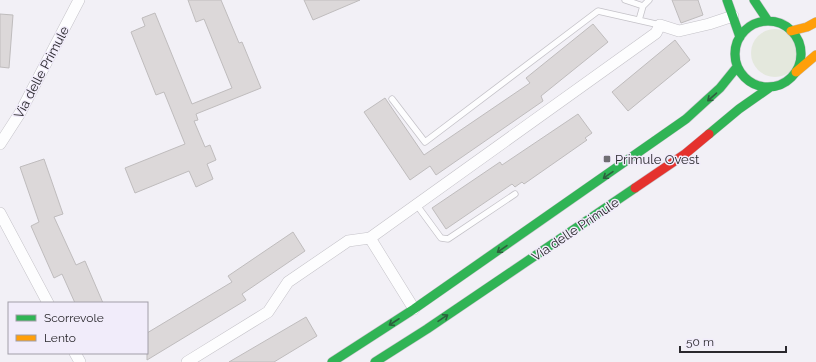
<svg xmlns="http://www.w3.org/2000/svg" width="816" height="362" font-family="Raleway,sans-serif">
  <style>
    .green { fill: #e4e8dd }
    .building { fill: #dcd8d9; stroke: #bfbcbd }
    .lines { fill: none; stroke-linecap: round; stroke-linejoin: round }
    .lane-casing { stroke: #c4c2c8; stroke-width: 7 }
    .street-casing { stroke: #c4c2c8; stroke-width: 12 }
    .fast-casing { stroke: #c4c2c8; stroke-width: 10 }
    .slow-casing { stroke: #c4c2c8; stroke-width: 10 }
    .jam-casing { stroke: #c4c2c8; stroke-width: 10 }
    .lane { stroke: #fdfdfe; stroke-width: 5.5 }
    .street { stroke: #fdfdfe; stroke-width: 11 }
    .fast { stroke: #30b455; stroke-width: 9 }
    .slow { stroke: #ff9f0a; stroke-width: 9 }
    .jam { stroke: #e5322d; stroke-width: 9 }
    .oneway { stroke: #2c603d }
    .poi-dot { fill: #706e73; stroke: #f1ecfa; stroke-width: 1.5 }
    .labels { text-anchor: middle; stroke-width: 3; stroke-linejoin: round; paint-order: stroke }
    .street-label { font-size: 13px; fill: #2a282d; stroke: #f1ecfa }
    .poi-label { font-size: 13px; fill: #2a282d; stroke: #f1ecfa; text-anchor: start }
  </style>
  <rect width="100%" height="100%" fill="#f2f0f6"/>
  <!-- green -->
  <path class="green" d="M751 53a24 24 0 1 1 48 0a24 24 0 1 1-48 0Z"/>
  <!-- building -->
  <path class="building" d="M188 0H221L239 43 242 42 261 88 196 114 198 120 194 121 205 147 210 145 216 160 207 164 213 179 196 187 189 171 135 193 125 168 185 144 164 92 156 95 131 32 145 26 142 18 155 13 192 104 232 88 204 19 196 22Z
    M304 0H360L313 20Z
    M672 0H698L703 15 681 23Z
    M0 14 13 15 9 68 0 67Z
    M593 24 608 42 541 96 543 101 436 175 430 166 410 180 364 112 385 98 424 155 530 83 526 78Z
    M675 40 690 60 628 111 612 92Z
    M578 114 592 133 585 138 587 140 524 184 522 182 515 187 512 184 446 229 432 208 500 162 502 165Z
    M44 159 63 214 54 217 76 265 85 261 103 303H75L62 274 54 278 31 226 39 222 20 167Z
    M293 232 305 251 242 294 246 300 147 360V333L232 282 228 276Z
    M306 317 317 336 274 362H229Z"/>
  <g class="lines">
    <!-- lane casing -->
    <g class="lane-casing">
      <path id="lane" d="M625 0 643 6
        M643 6 649 0
        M639 20 643 6
        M392 99 425 142 598 11 660 25
        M416 204 441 238 448 239 515 194"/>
    </g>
    <!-- street casing -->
    <g class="street-casing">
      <path id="street" d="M0 144 20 113 79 0
        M0 213 48 303
        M370 238 414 309
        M75 353 80 362
        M187 362 268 312 288 282 348 241 370 238 656 33 660 25 679 31 709 24 733 16"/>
    </g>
    <!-- fast casing -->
    <g class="fast-casing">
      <path id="fast" d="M727 0 740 37
        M754 0 768 21
        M735 54a33 33 0 1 1 66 0a33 33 0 1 1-66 0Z
        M709 134 739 109 769 88
        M332 362 414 309 686 119 720 88 737 67
        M375 362 427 329 635 188"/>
    </g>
    <!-- slow casing -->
    <g class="slow-casing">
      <path id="slow" d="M791 31 807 27 816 22
        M796 72 816 55"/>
    </g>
    <!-- jam casing -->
    <g class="jam-casing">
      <path id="jam" d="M635 188 685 154 709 134"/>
    </g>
    <!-- lane -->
    <use href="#lane" class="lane"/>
    <!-- street -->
    <use href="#street" class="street"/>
    <!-- fast -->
    <use href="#fast" class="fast"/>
    <!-- slow -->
    <use href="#slow" class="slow"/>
    <!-- jam -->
    <use href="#jam" class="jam"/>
  </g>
  <!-- one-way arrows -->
  <defs><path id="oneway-shaft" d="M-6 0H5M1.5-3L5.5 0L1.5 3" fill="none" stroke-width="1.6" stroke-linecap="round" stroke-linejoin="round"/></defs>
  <g class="oneway">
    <use href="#oneway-shaft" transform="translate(712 97) rotate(139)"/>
    <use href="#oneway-shaft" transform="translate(608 175) rotate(145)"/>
    <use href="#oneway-shaft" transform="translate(502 249) rotate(145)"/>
    <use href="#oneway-shaft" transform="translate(443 318) rotate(-34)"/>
    <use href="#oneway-shaft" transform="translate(394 322) rotate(147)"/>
  </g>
  <!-- markers -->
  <rect class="poi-dot" x="603" y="155" width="8" height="8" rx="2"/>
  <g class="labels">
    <!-- street labels -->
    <g class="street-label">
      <text transform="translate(41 72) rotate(-62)" y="5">Via delle Primule</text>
      <text transform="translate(575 229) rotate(-34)" y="5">Via delle Primule</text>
    </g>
    <!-- poi labels -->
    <g class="poi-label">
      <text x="615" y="164">Primule Ovest</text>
    </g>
  </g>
  <!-- legend -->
  <rect x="8" y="302" width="140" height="52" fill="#f1ecfa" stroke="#a19ea8"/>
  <rect x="16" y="315" width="20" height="6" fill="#30b455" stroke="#a19ea8"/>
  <text x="44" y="322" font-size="12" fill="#2a282d">Scorrevole</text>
  <rect x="16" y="335" width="20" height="6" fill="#ff9f0a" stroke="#a19ea8"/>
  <text x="44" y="342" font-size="12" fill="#2a282d">Lento</text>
  <!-- scale -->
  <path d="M680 346v6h106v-6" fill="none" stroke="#2a282d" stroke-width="2"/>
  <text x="686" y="346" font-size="12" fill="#2a282d" stroke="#f1ecfa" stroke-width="3" paint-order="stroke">50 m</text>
</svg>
